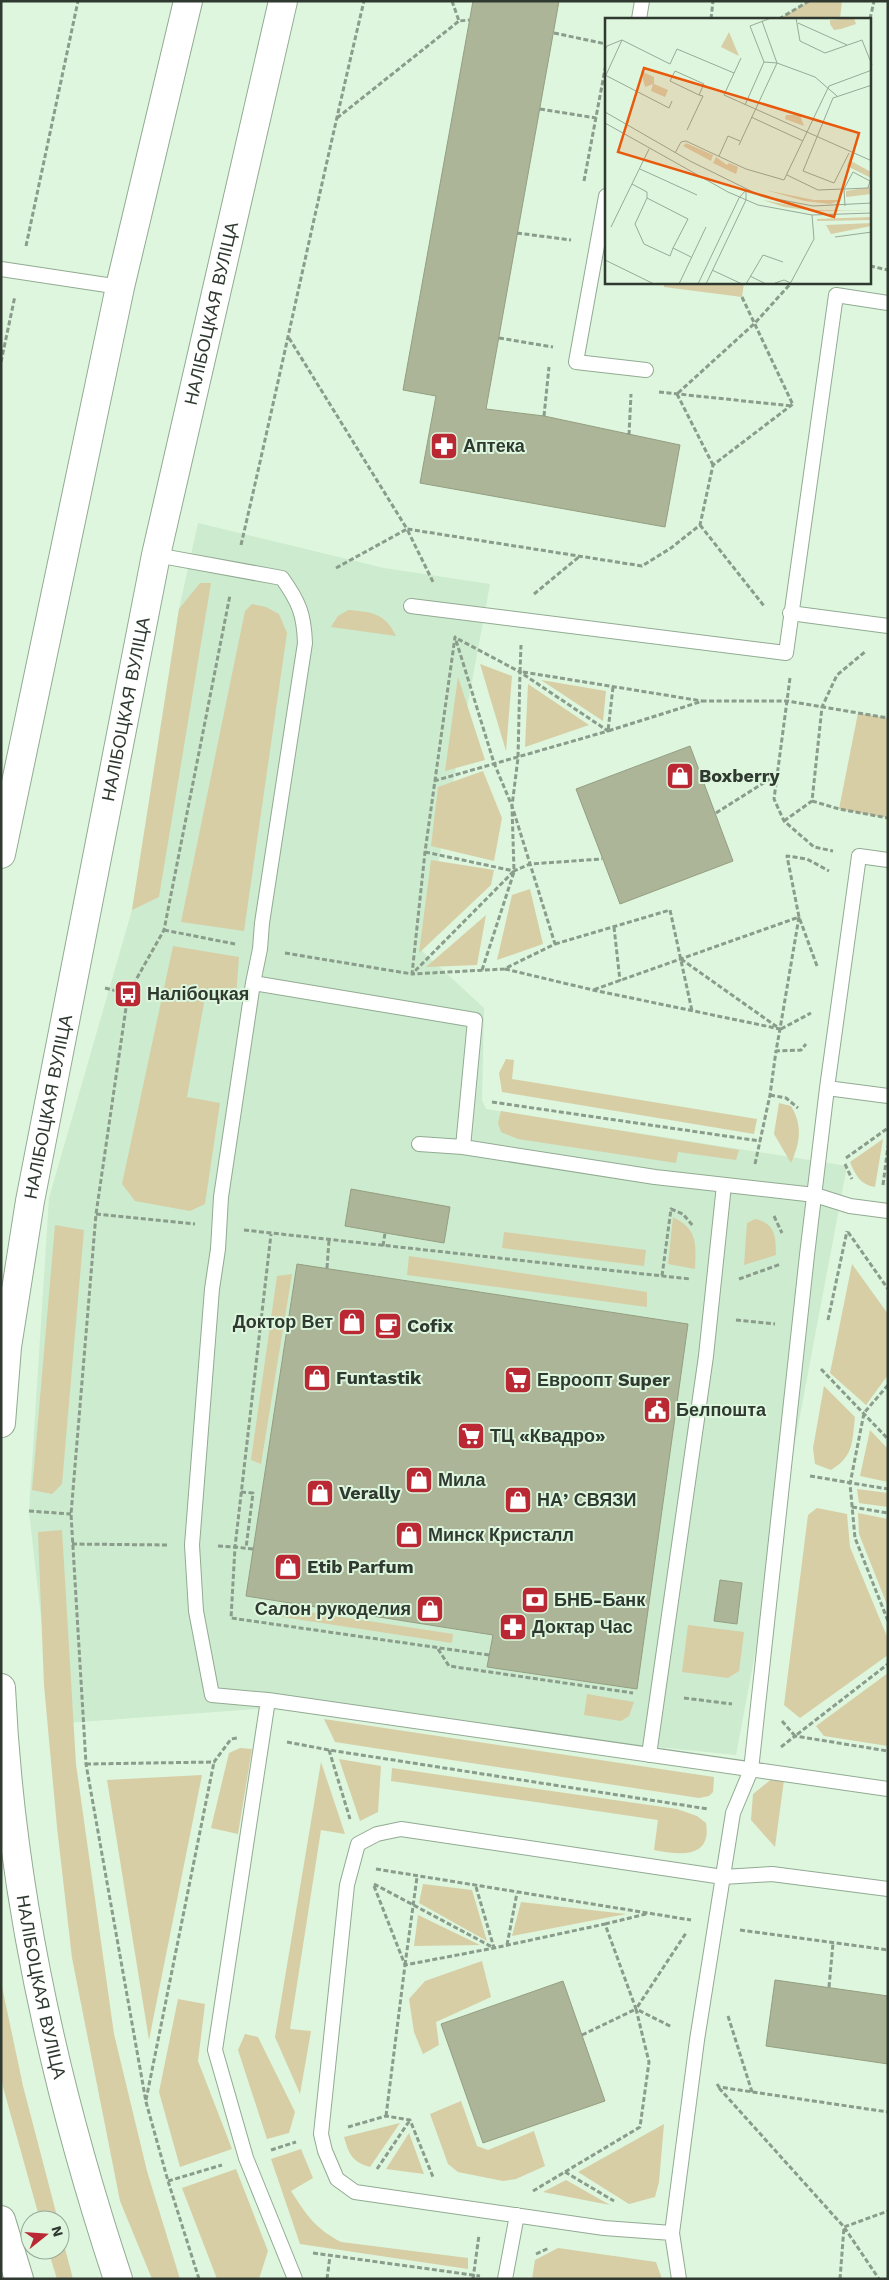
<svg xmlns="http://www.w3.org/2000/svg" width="889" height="2280" font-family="'Work Sans',sans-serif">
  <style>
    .built { fill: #cdebce }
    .green { fill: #d7cea6 }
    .building { fill: #acb597; stroke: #959e81 }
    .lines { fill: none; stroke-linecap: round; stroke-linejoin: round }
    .lane-casing { stroke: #92aa93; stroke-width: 16 }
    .secondary-casing { stroke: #92aa93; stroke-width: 30 }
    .path { stroke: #8a9c8b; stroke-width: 3; stroke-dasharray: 5 2.5; stroke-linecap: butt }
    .lane { stroke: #fff; stroke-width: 14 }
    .secondary { stroke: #fff; stroke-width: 28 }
    .labels { text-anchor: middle; stroke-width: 4; stroke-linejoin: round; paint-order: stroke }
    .street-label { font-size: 18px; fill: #2f3930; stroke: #ddf6dd }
    .poi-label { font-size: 18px; font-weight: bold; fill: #2f3930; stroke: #ddf6dd; text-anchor: start }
    .inset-road { fill: none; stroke: #97aa98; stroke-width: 1 }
    .view { fill: #e8590c; fill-opacity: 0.15; stroke: #e8590c; stroke-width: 2.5 }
    .inset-edge { fill: none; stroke: #2f3930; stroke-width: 2.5 }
  </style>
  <rect width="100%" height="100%" fill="#ddf6dd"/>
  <!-- built -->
  <path class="built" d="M198 523 384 568 490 584 422 951 484 1008 482 1100 486 1109 847 1166 736 1755 270 1708 53 1724 29 1511 49 1198 132 910 179 609Z"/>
  <!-- green -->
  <path class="green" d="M809 1H842L840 19H779Z
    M664 283V282L744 283 742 297 664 287Z
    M200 583H211L159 897 132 910 179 609Z
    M252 604 266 607 279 614 287 633 244 931 181 922 245 611Z
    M348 610C372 612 385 613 396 636L331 627 338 616Z
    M480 664 512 676 506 751Z
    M458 677 485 760 445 771Z
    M541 680 606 691 603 721Z
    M528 684 589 725 525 747Z
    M858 713 888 718V818L839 809Z
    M483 771 502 818 494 861 431 846 438 787Z
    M431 860 494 870 491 885 419 953Z
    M530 889 543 944 497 960 512 895Z
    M486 915 477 965 426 967Z
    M173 946 239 957 236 997 206 992 187 1097 220 1103 205 1204 190 1211 135 1201 122 1184Z
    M506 1059 514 1060 512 1079 757 1119 754 1134 502 1092 499 1073Z
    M779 1103 791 1106C803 1126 800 1143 791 1163L774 1134Z
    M501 1111 739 1150 736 1160 678 1152 676 1163 518 1139 501 1132 498 1123Z
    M883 1139 875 1187C861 1185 855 1175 850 1162Z
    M673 1217C698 1230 696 1243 695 1269L668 1264Z
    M755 1219C775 1223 776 1237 776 1255L744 1265 747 1223Z
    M55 1225 84 1230 62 1484 52 1494 32 1490Z
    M504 1232 646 1250 644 1266 502 1248Z
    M409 1256 647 1292V1307L407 1275Z
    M852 1264 888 1314V1375L866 1405 830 1373Z
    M292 1274 261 1464 251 1460 277 1276Z
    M824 1386 855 1417C852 1442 854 1456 831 1470L815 1464 813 1448Z
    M870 1430 888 1449V1482L860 1476Z
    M857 1489 888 1493V1507L859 1503Z
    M817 1508 847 1514 850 1547 888 1639V1655L800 1718 784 1705 808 1515Z
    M858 1513 888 1519V1607L859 1534Z
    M62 1530 76 1764 114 2034 147 2171 180 2279H152L120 2201 72 1958 57 1827 44 1685 38 1532Z
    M277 1607 453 1634 452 1643 276 1616Z
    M688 1625 744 1632 739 1671 728 1678 682 1672Z
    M888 1673V1746L824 1736 816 1726Z
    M587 1694 634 1702 629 1716 621 1721 584 1715Z
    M324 1719 714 1777 713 1792 709 1796 699 1798 335 1742Z
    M240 1748 252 1749 238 1834 211 1828 229 1753Z
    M339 1759 381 1766 378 1812 360 1821Z
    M321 1762 345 1834 321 1830 290 2029 311 2031 300 2094 275 2037Z
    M392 1768 677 1809 697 1816 706 1823C712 1859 679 1855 654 1850L658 1820 391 1781Z
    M202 1775 149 2040 107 1780Z
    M773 1778 784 1780 775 1847 751 1820 753 1794Z
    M423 1884 472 1890 487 1941 419 1903Z
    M521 1902 626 1914 512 1936Z
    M418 1915 480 1945 414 1946Z
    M482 1961 491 1997 436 2022 439 2045 423 2054 414 2032 409 1999 425 1981Z
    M1 1982 23 2086 58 2220H40L3 2087 1 2076Z
    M178 1999 205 2004 198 2061 232 2149 180 2167 159 2092Z
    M245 2034 258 2037 295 2112 289 2133 267 2139 238 2050Z
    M461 2101 477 2146 488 2150 534 2131 545 2166 516 2179 503 2181 458 2172 448 2164 430 2114Z
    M400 2123 370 2167C352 2162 349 2154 344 2137Z
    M664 2124 659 2182 655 2197 629 2204 578 2172Z
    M409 2133 424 2174 386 2169Z
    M301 2149 313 2178 291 2191C307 2216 315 2228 341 2242L468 2258V2269L300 2244 271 2159Z
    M236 2169 268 2251 259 2279H217L182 2188Z
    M566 2180 610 2205 543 2192Z
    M60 2229 73 2279H57L48 2250H60Z
    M558 2248 656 2262 662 2279H532L535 2260Z"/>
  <!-- building -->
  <path class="building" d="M473 1H559L486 409 544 416 680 445 665 527 420 483 436 396 403 390Z
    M690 746 733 861 620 904 576 789Z
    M351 1189 450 1207 444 1243 345 1226Z
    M297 1264 688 1324 637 1689 487 1667 493 1635 246 1596Z
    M720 1580 742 1583 737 1624 714 1621Z
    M775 1980 888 1996V2064L766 2046Z
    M563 1981 605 2101 483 2143 441 2024Z"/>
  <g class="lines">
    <!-- lane casing -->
    <g class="lane-casing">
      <path id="lane" d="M639 19 642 1
        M606 196 576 362 646 370
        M1 269 120 287
        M156 555 282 578C299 602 304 614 305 643L262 923 260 949 253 983 221 1197 218 1249 212 1289 192 1545 196 1611 212 1695 268 1700 888 1789
        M411 606 786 653 836 295 888 303
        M790 613 888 626
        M253 983 475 1020 463 1147
        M827 1088 888 1096
        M419 1144 463 1147 655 1177 815 1195 850 1206 888 1211
        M268 1700 215 2050 246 2158 295 2279
        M649 1755 706 1356 724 1185
        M672 2233 604 2228 355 2192 337 2179 325 2151 321 2134 347 1885 358 1844 377 1834 401 1829 723 1877 772 1874 888 1889
        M505 2279 517 2215
        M679 2279 672 2233 697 2040 733 1813 751 1770 807 1255 827 1088 859 856 888 860"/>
    </g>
    <!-- secondary casing -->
    <g class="secondary-casing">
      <g id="secondary">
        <path d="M1 854 120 287 188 1"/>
        <path id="s1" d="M1 1423 7 1347 30 1201 156 555 283 1"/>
        <path id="s2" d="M1 1688C10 1889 55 2089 118 2279"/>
        <path d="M1 2220 19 2279"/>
      </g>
    </g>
    <!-- path -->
    <path class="path" d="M452 1 459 21 469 20
      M711 19 713 1
      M779 19 809 1
      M870 19 874 1
      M554 33 606 44
      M540 109 596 118
      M337 118 459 21
      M584 181 606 64
      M517 233 571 240
      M26 246 78 1
      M870 266 888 270
      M742 297 793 405
      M289 338 407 529 642 566 671 548 700 525 713 465 793 404
      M499 338 553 347
      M1 362 15 296
      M659 392 792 406
      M678 393 755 323 792 282
      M677 394 713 465
      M544 416 549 367
      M629 435 631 394
      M700 525 764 606
      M241 545C283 364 321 182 364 1
      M336 568 407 529 434 584
      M534 594 580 556
      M520 672 521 645
      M523 672 702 701
      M790 678 774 799 784 821 814 847 833 851
      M613 687 608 731 703 701H787L888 718
      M434 781 608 731 520 672
      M812 801 839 809 888 818
      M716 813 776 775
      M784 821 812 801 822 707 837 675 866 651
      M425 852 514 871 530 864 602 859
      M614 927 620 981
      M164 930 235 944
      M555 944 670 910 692 1011
      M285 953 412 974 425 852 455 637 494 763 512 806 555 944 504 969 412 974 514 871 512 806 518 758 520 672 458 639
      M681 959 780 1029 776 1051 801 1050 806 1044
      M817 966 799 917 787 856 807 859 829 871
      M505 969 593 990 780 1029 799 917 593 990
      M482 970 514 872
      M105 988 128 994
      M781 1029 811 1013
      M770 1095 786 1098 798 1108
      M492 1102 760 1141 770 1095 776 1051
      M846 1158 888 1128
      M755 1164 760 1141
      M845 1164 852 1179
      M883 1185 888 1146
      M96 1214 195 1224
      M774 1216 782 1233
      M244 1230 690 1279
      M848 1232 888 1289
      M383 1246 385 1233
      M327 1268 329 1240
      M662 1276 671 1209 683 1214 693 1226
      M739 1279 781 1264
      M736 1320 775 1324
      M828 1320 847 1231
      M821 1369 888 1439
      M888 1385 864 1413 850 1484 855 1538 888 1621
      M810 1476 888 1489
      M241 1492 253 1493 246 1548
      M852 1507 888 1513
      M29 1511 71 1514
      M72 1544 167 1545
      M218 1546 235 1547 271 1234
      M253 1549 235 1547 231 1618 489 1655
      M438 1649 449 1666 633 1693
      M684 1698 732 1704
      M782 1721 795 1736 888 1664
      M287 1742 329 1750 708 1809
      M781 1747 795 1736 888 1751
      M329 1750 350 1819
      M86 1764 214 1762 231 1739 237 1738
      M376 1869 691 1920
      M374 1884 494 1948
      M374 1886 405 1965
      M476 1887 494 1948
      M605 1924 646 1914
      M740 1930 888 1950
      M507 1945 517 1893
      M405 1965 417 1877
      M829 1987 833 1943
      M728 2016 752 2092
      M582 2035 636 2009
      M717 2084 719 2087 888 2112
      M719 2088 844 2227 879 2279
      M146 2100 214 1762
      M386 2116 405 1965 494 1948 605 1924 636 2009 672 2027
      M348 2127 386 2116 410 2120 433 2177
      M271 2150 296 2142
      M377 2169 410 2120
      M565 2172 614 2201
      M168 2181 222 2165
      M533 2191 640 2127 649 2062 636 2009 686 1933
      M313 2253 480 2276
      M536 2254 549 2248
      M199 2279 168 2181 146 2102 86 1764 71 1514 96 1214 128 994 164 930 230 595
      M327 2279 330 2256
      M473 2279 479 2235
      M840 2279 844 2227 888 2211"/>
    <!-- lane -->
    <use href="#lane" class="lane"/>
    <!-- secondary -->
    <use href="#secondary" class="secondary"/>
  </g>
  <!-- icons -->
  <defs>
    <g id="pharmacy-square" transform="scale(1.4375)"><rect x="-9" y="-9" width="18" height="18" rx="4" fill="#b92833" stroke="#ddf6dd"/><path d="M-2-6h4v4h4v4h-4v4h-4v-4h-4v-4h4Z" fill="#fff"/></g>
    <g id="shop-square" transform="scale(1.4375)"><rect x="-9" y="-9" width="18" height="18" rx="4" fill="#b92833" stroke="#ddf6dd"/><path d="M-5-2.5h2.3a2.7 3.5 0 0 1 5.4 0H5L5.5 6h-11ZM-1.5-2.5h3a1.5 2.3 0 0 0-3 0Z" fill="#fff"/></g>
    <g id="bus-square" transform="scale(1.4375)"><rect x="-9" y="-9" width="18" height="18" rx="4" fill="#b92833" stroke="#ddf6dd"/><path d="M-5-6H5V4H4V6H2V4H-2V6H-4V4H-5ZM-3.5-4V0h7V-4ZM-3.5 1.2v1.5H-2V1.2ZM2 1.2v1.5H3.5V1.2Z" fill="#fff"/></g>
    <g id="cafe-square" transform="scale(1.4375)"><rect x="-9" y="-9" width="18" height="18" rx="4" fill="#b92833" stroke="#ddf6dd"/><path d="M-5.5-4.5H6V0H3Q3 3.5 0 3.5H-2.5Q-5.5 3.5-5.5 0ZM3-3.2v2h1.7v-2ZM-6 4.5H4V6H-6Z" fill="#fff"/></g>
    <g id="supermarket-square" transform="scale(1.4375)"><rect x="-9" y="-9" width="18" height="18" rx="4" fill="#b92833" stroke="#ddf6dd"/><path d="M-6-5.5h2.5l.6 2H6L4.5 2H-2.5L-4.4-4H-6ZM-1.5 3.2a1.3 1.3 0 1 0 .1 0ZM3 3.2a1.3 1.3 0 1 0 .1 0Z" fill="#fff"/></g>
    <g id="civic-square" transform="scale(1.4375)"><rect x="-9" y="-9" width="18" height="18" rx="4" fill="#b92833" stroke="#ddf6dd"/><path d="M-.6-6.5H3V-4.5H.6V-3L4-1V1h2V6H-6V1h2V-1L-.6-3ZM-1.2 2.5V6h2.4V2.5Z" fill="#fff"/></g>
    <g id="bank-square" transform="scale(1.4375)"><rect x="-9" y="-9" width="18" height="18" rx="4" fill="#b92833" stroke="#ddf6dd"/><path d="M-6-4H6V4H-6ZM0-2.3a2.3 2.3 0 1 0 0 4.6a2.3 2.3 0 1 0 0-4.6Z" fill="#fff"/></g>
  </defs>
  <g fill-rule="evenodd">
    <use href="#pharmacy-square" x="444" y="446"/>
    <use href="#shop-square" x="680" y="776"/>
    <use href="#bus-square" x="128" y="994"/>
    <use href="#shop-square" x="352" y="1322"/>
    <use href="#cafe-square" x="388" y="1326"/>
    <use href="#shop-square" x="317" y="1378"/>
    <use href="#supermarket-square" x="518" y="1380"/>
    <use href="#civic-square" x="657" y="1410"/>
    <use href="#supermarket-square" x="471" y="1436"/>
    <use href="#shop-square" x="419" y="1480"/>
    <use href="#shop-square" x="320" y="1493"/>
    <use href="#shop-square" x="518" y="1500"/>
    <use href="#shop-square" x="409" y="1535"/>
    <use href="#shop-square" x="288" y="1567"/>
    <use href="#bank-square" x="535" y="1600"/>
    <use href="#shop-square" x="430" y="1609"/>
    <use href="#pharmacy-square" x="513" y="1627"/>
  </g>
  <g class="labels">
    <!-- street labels -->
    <g class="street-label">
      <text dy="6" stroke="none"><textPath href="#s1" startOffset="1130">НАЛІБОЦКАЯ ВУЛІЦА</textPath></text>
      <text dy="6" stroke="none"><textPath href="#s1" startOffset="725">НАЛІБОЦКАЯ ВУЛІЦА</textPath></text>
      <text dy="6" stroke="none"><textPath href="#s1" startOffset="320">НАЛІБОЦКАЯ ВУЛІЦА</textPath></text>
      <text dy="6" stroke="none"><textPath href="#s2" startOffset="302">НАЛІБОЦКАЯ ВУЛІЦА</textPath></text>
    </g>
    <!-- poi labels -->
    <g class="poi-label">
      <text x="463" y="452">Аптека</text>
      <text x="699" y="782">Boxberry</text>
      <text x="147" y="1000">Налібоцкая</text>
      <text x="333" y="1328" text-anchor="end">Доктор Вет</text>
      <text x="407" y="1332">Cofix</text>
      <text x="336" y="1384">Funtastik</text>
      <text x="537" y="1386">Евроопт Super</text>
      <text x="676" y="1416">Белпошта</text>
      <text x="490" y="1442">ТЦ «Квадро»</text>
      <text x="438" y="1486">Мила</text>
      <text x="339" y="1499">Verally</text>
      <text x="537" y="1506">НАʼСВЯЗИ</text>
      <text x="428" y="1541">Минск Кристалл</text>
      <text x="307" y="1573">Etib Parfum</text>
      <text x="554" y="1606">БНБ-Банк</text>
      <text x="411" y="1615" text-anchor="end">Салон рукоделия</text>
      <text x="532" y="1633">Доктар Час</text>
    </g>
  </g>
  <!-- overview -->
  <g transform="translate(605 18)">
    <rect width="266" height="266" fill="#ddf6dd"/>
    <path d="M249 0 251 6 236 11 229 12 225 6V2ZM124 14 134 38 116 29ZM36 53 49 59V66L63 72 60 79 46 73 48 66 40 69ZM181 97H195L199 108 180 101ZM81 125 108 137 106 143 78 128ZM246 137H249L246 143 266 154V160L242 148ZM111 139 122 147 124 145 133 149 131 156 108 145ZM265 169 266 176 241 179V173ZM160 172 209 182H237L225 186 200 183ZM158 182 211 192H266L210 193 179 189ZM266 199V202L212 203V201ZM267 205 266 208 226 216 221 207Z" fill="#d7cea6"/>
    <path class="inset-road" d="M191 0 195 23 220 35 257 22 267 47M157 3 172 45 159 44M193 5 242 27M0 32 2 28 17 22 65 46 72 31 129 55M136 40 119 77 267 143M0 57 64 90 67 83M1 57 17 22M140 87 159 44 145 8 166 0M0 94 85 143 156 178 208 188 267 185M146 99 198 123M0 105 123 174 153 187 207 197 267 195M82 112 98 78 94 77 65 63 70 53 99 66 94 77M134 127 172 45 210 59 232 78M70 135 76 124 81 123 141 151 179 162 224 68 267 52M244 135 229 165 198 153 228 80 267 67M114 138 123 118 135 123M35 151 92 177M248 154 265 163 263 170 239 171ZM182 157 213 172 239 171 240 188M27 166 42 174V180L83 201 68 230M42 180 30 206 39 226 65 238 68 230 86 239M6 209 44 131M230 219 267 214M0 242 49 266M107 252 137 266M145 258 161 266M170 265 179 262 186 265M74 266 101 209M93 266 134 180 141 172M101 266 141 182V172M141 266 158 237 178 244M185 266 209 221 207 197"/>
    <path class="view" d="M39 50 254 115 229 199 13 134Z"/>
    <rect width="266" height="266" class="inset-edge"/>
  </g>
  <!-- border -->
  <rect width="889" height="2280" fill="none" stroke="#2f3930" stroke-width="5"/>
  <!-- north arrow -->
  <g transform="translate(45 2235) rotate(73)"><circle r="24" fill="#ddf6dd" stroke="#97aa98"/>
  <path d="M0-4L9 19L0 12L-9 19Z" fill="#b92833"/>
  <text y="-8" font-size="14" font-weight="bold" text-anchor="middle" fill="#2f3930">N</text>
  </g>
</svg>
